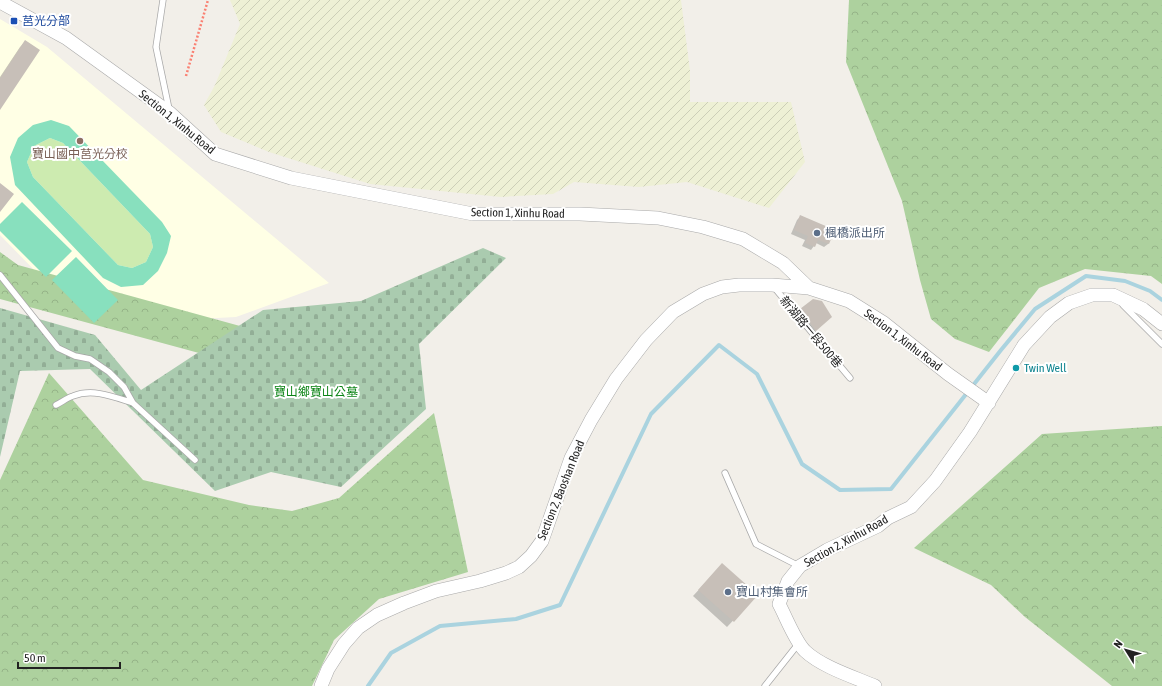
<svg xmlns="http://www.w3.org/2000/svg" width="1162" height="686" font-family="'Asap Condensed','Noto Sans TC',sans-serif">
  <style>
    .education { fill: #ffffe5 }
    .farmland { fill: url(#farmland-furrows) }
    .grass { fill: #cdebb0 }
    .forest { fill: url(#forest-crowns) }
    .cemetery { fill: url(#cemetery-stones) }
    .pitch { fill: #88e0be; fill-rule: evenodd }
    .shadow { fill: #0003 }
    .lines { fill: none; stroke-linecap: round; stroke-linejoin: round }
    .stream { stroke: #aad3df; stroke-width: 4 }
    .building { fill: #c7bfb8 }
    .service-casing { stroke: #a9a9a9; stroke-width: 7 }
    .tertiary-casing { stroke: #a9a9a9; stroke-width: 14 }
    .path { stroke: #fa8072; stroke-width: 2.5; stroke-dasharray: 2 2; stroke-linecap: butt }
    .service { stroke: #fff; stroke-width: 5.5 }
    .tertiary { stroke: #fff; stroke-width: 13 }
    .transit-dot { fill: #1a4fb4; stroke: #fff; stroke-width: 1.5 }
    .education-dot { fill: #8d6e63; stroke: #fff; stroke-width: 1.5 }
    .service-dot { fill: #5c6f8a; stroke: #fff; stroke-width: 1.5 }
    .culture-dot { fill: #0f9aa8; stroke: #fff; stroke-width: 1.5 }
    .labels { text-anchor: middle; stroke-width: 4; stroke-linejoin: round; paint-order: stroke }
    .transit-label { font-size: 12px; fill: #164399; stroke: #fff; text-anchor: start }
    .street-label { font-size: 12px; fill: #222; stroke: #fff }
    .education-label { font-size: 12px; fill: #785e54; stroke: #fff }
    .service-label { font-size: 12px; fill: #4e5e75; stroke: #fff; text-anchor: start }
    .culture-label { font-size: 12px; fill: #0d838f; stroke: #fff; text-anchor: start }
    .park-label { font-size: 12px; fill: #0c8416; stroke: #fff }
  </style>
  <defs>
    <pattern id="farmland-furrows" width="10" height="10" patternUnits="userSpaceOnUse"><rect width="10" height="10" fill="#eef0d5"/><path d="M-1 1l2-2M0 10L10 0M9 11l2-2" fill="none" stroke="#ccceb7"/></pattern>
    <pattern id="forest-crowns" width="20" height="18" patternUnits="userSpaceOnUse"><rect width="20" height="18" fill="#add19e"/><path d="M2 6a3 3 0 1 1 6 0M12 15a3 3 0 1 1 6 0" fill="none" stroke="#95b388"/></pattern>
    <pattern id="cemetery-stones" width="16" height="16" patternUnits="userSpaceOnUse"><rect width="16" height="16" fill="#aacbaf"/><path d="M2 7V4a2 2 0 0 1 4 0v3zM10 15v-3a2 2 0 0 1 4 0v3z" fill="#92ae96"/></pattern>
  </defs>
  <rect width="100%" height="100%" fill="#f2efe9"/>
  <!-- education -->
  <path class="education" d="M0 19 47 47 329 283 236 317 139 322H85L0 235Z"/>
  <!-- farmland -->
  <path class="farmland" d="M230 0H681L690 71V102H791L805 162 769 208 687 182 639 187 574 182 553 194 501 197 370 184 269 152 221 132 204 105 215 85 240 24Z"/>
  <!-- grass -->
  <path class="grass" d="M50 138 63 143 150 234 153 247 146 262 132 268 118 265 33 177 27 162 34 146Z"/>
  <!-- forest -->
  <path class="forest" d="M849 0H1162V284L1151 276 1085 269 1039 288 989 352 955 339 931 319 920 280 902 201 846 62Z
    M0 252 18 265 240 326 210 356 0 299Z
    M49 373 143 480 249 505 292 511 339 498 434 413 468 572 379 599 334 640 312 686H0V480Z
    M1162 426V686H1112L1025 617 991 585 914 548 1042 434Z"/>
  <!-- cemetery -->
  <path class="cemetery" d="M483 248 506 258 419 344 426 409 341 487 271 472 215 491 90 369 20 371 0 457V308L95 335 141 390 263 310 361 301Z"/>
  <!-- pitch -->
  <path class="pitch" d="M51 120 69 126 162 222 171 236 167 253 158 271 143 285 121 287 103 278 15 185 10 157 18 138 33 125ZM50 138 63 143 150 234 153 247 146 262 132 268 118 265 33 177 27 162 34 146Z
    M22 202 72 251 46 277 0 231V224Z
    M76 257 118 300 94 323 52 280Z"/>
  <!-- shadow -->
  <path class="shadow" d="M25 42 0 108V77L20 47Z
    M801 216 833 231 828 244 824 247 816 243 811 250 802 246 805 240 791 234 797 220Z
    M813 300 827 320 812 334 797 314Z
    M717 570 757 595 727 627 693 596Z"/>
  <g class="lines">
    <!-- stream -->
    <path class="stream" d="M368 686 391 653 440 626 516 619 560 605 651 414 719 345 757 374 802 464 840 490 891 489 1001 350 1035 309 1086 276 1125 281 1150 291 1162 300"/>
  </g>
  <!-- building -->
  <path class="building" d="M25 40 40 50 0 110V78Z
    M0 183 14 194 0 212Z
    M800 215 835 230 829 244 818 240 815 247 805 243 808 236 794 230Z
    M813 299 822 301 832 317 816 331 800 309Z
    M722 563 758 595 734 622 698 590Z"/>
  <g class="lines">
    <!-- service casing -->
    <g class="service-casing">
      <path id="service" d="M163 0 156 47 169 109
        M0 275 58 348 75 356 90 359 109 372 124 387 133 403 195 460
        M773 286 850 378
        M1123 305 1162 344
        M56 405C62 402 67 398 73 396 93 388 114 397 133 403
        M725 473 756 544 799 566
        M765 686 799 643"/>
    </g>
    <!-- tertiary casing -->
    <g class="tertiary-casing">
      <path id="tertiary" d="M0 2 66 38 170 113 215 154 291 178 473 214H580L658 218 703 227 743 239 783 263 809 288 849 301 884 323 948 374 989 403
        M321 686 328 669 344 644 358 628 377 615 404 603 436 591 480 581 506 573 519 567 531 556 542 541 571 458 591 420 616 379 646 340 673 312 703 294 722 287 739 285H772L809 288
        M875 686C854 677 822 667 805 651 795 641 786 617 779 604L788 581 800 566 827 550 878 526 888 518 911 507 935 481 970 432 1024 345 1050 317 1069 303 1092 295H1113L1143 309 1162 324"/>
    </g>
    <!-- path -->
    <path class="path" d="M186 76 208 0"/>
    <!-- service -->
    <use href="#service" class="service"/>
    <!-- tertiary -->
    <use href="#tertiary" class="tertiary"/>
  </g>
  <!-- markers -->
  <rect class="transit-dot" x="10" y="17" width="8" height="8" rx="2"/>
  <circle class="education-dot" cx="80" cy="141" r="4"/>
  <g class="service-dot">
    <circle cx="817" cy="233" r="4"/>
    <circle cx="728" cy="592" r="4"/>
  </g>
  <circle class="culture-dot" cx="1016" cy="368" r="4"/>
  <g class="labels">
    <!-- transit labels -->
    <g class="transit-label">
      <text x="22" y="25">莒光分部</text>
    </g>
    <!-- street labels -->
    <g class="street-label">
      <text transform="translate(177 122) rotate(39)" y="4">Section 1, Xinhu Road</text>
      <text transform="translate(518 213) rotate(1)" y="4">Section 1, Xinhu Road</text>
      <text transform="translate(811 332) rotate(50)" y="4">新湖路一段500巷</text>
      <text transform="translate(903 340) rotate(37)" y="4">Section 1, Xinhu Road</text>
      <text transform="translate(561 490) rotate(-68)" y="4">Section 2, Baoshan Road</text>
      <text transform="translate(846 541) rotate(-29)" y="4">Section 2, Xinhu Road</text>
    </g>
    <!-- education labels -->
    <g class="education-label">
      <text x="80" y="158">寶山國中莒光分校</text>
    </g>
    <!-- service labels -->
    <g class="service-label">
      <text x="825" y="237">楓橋派出所</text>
      <text x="736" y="596">寶山村集會所</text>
    </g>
    <!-- culture labels -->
    <g class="culture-label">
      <text x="1024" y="372">Twin Well</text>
    </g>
    <!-- park labels -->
    <g class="park-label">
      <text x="316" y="396">寶山鄉寶山公墓</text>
    </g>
  </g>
  <!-- north arrow -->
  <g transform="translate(1126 650) rotate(307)" stroke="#ffffff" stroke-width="3" paint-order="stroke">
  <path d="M0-3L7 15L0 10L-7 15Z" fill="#222222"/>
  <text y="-6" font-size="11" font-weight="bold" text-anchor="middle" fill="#222222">N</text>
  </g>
  <!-- scale -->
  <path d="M18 662v6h102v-6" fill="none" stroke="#222222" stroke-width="2"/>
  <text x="24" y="662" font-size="12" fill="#222222" stroke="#ffffff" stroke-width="3" paint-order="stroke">50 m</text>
</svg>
